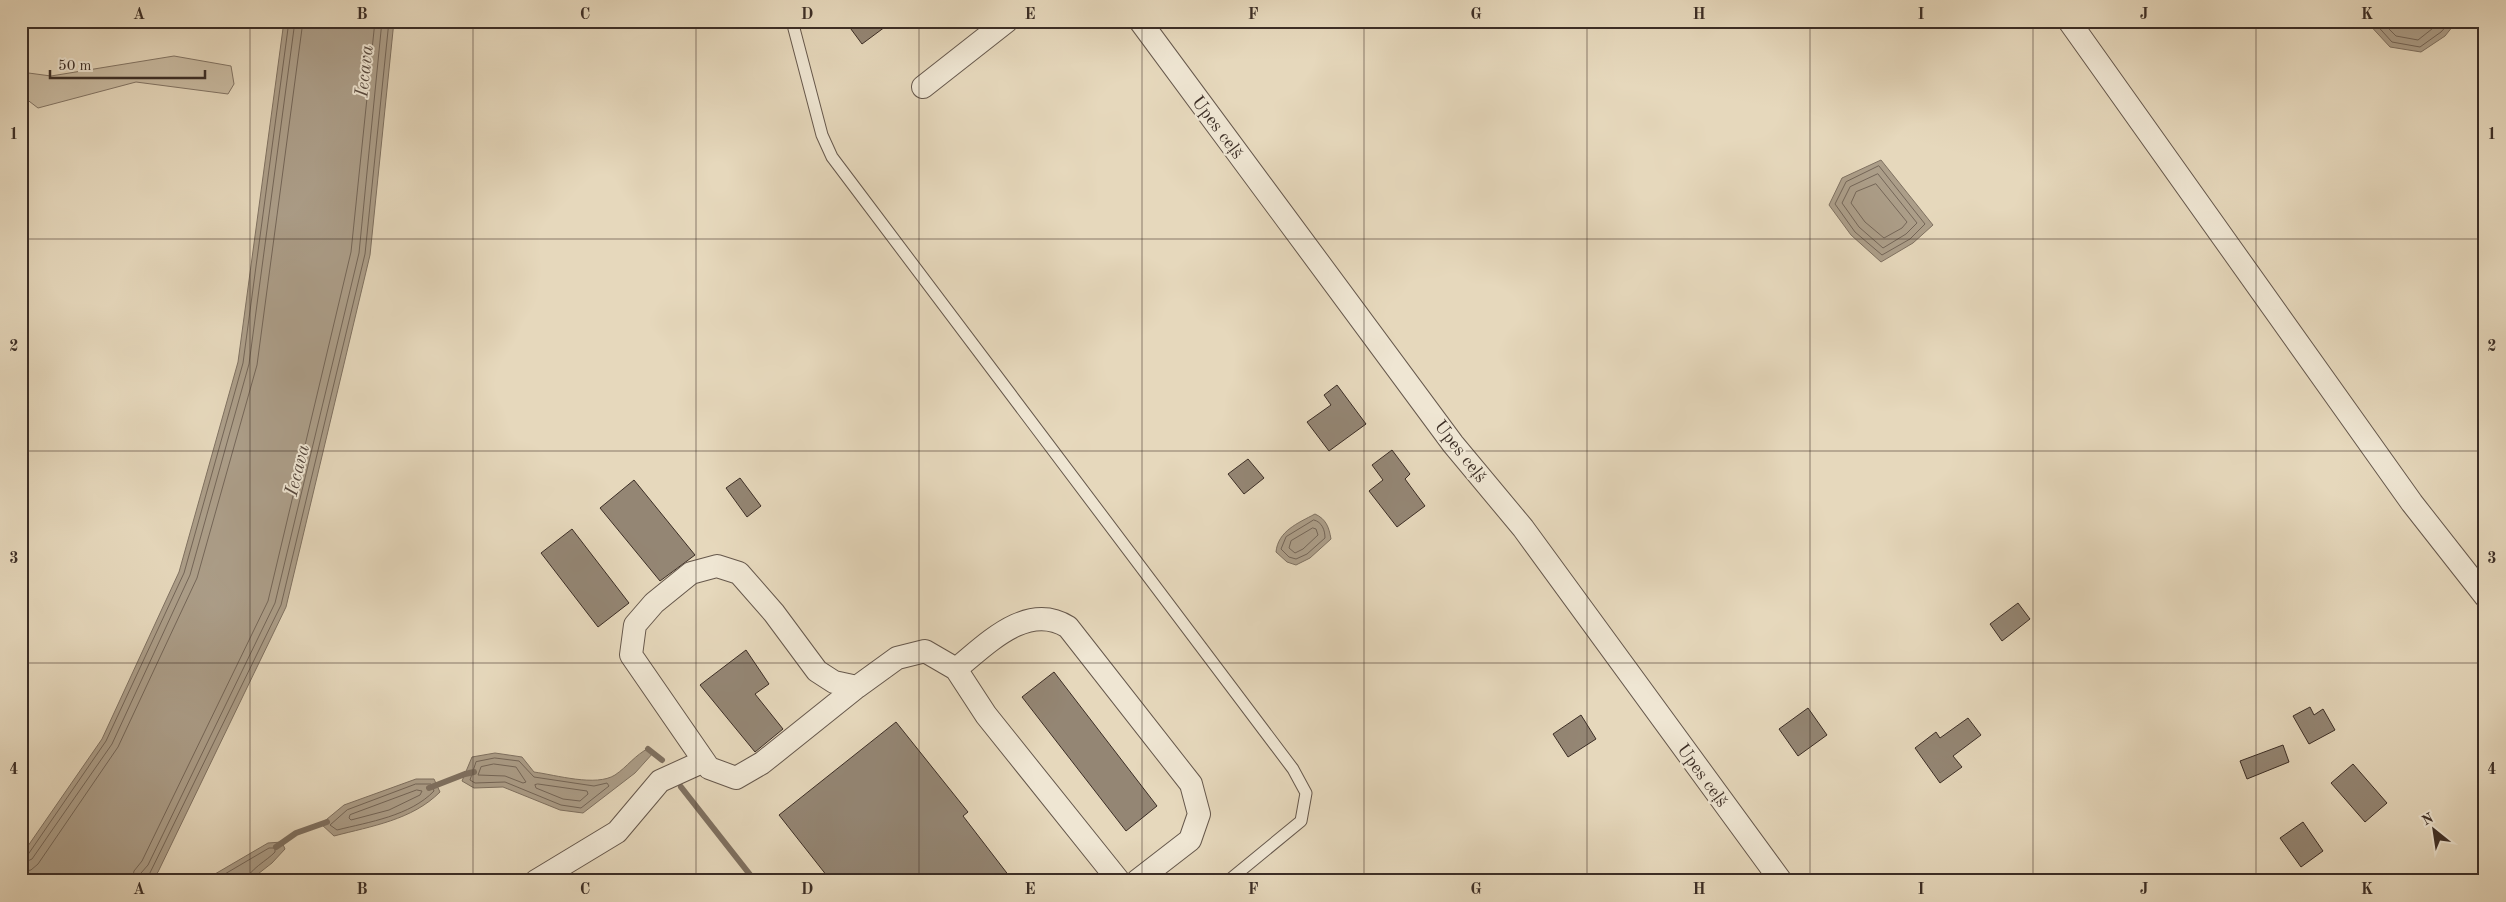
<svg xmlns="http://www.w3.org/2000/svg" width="2506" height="902" font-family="'Old Standard TT',serif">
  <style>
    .green { fill: #c9bba2; stroke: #827464 }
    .water { fill: #ac9e89; stroke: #7f7161 }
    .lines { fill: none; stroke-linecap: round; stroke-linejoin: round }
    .shore { stroke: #746658; stroke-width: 1 }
    .stream { stroke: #7f7161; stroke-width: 6 }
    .building { fill: #948674; stroke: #3c2e26 }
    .lane-casing { stroke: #66584c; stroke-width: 13 }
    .street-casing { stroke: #66584c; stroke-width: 24 }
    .lane { stroke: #efe6d3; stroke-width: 11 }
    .street { stroke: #efe6d3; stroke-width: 22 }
    .grid { fill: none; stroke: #3c2e26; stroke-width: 1; stroke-opacity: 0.55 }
    .labels { text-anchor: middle; stroke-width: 4; stroke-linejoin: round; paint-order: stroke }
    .street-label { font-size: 18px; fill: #3c2e26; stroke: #efe6d3 }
    .water-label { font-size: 19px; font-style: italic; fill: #584a3f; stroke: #efe6d3 }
    .neatline { fill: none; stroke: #3c2e26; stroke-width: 2 }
    .grid-label { font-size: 16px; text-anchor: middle; font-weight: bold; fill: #3c2e26 }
  </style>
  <rect width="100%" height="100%" fill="#e6d8bc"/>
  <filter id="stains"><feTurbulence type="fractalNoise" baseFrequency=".004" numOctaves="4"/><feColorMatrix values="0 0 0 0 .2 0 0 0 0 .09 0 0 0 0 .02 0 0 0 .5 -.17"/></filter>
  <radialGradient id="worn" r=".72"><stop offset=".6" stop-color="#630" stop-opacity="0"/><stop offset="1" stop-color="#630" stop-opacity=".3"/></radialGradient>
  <!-- green -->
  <path class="green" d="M174 56 231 66 234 84 228 94 136 82 38 108 21 95V72L51 76Z"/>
  <!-- water -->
  <path class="water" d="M284 21H394L370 255 286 607 158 872 150 881H21V856L102 739 179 572 238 362Z
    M2366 21H2457L2445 36 2421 52 2390 47Z
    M1881 160 1933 225 1913 243 1881 262 1851 235 1829 205 1842 178Z
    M1315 514C1326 519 1329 527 1331 539L1310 558 1296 565 1287 562 1276 552C1278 531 1298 523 1315 514Z
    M649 748 654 752 635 773 583 813 560 810 503 787 474 788 462 781 472 757 495 753 522 757 534 772C556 775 596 787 615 775 627 767 635 755 649 748Z
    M416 779H434L440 792C412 820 372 826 334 836L321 824 344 805Z
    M282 842 285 849 272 863 249 881H203L268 843Z"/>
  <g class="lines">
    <!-- shore -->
    <path class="shore" d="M2373 21 2392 42 2420 47 2441 32 2451 21
      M2381 21 2396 36 2418 40 2442 21
      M1879 166 1925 224 1910 239 1882 255 1855 232 1835 204 1846 182Z
      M1878 174 1917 223 1906 234 1883 248 1859 227 1842 203 1850 187Z
      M1876 184 1907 222 1902 228 1884 238 1865 222 1851 203 1856 192Z
      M1314 520C1322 522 1325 530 1325 538L1307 554 1296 559 1289 557 1281 549 1286 537Z
      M1313 528 1316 529 1318 535 1303 549 1295 553 1289 548 1291 541Z
      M495 758 519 761 534 777 594 786 607 783 609 786 581 808 561 805 505 782 475 783 470 780 476 762Z
      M494 764 516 767 526 782 523 783 505 776 478 775 481 767Z
      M416 784H431L434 791C410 816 369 822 337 830L330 825 347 810Z
      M538 784 587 791 588 794 580 801 563 799 536 788 535 785Z
      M417 790 422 791 420 795 389 810 351 820 349 818 350 815Z
      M21 858 27 856 106 741 184 573 243 363 289 21
      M21 864 32 859 112 744 190 575 249 364 295 21
      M21 872 31 870 38 864 118 747 197 578 257 365 303 21
      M132 881 134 871 142 861 268 601 351 252 375 21
      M140 881 141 873 148 865 275 603 359 253 382 21
      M146 881 281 605 365 254 389 21
      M213 881 269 848H275V852C268 860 248 870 246 881"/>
    <!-- stream -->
    <path class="stream" d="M648 749 662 760
      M681 787 755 881
      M429 788 465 774 474 772
      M276 847 296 833 327 822
      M145 879 158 881"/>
  </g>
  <!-- building -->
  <path class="building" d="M845 21H893L862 44Z
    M1337 385 1366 424 1329 451 1307 422 1331 405 1324 395Z
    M1392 450 1410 474 1405 479 1425 506 1397 527 1369 491 1383 480 1372 465Z
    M1248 459 1264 478 1244 494 1228 474Z
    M740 478 761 506 747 517 726 488Z
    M634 480 695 555 660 581 600 508Z
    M572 529 629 603 598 627 541 553Z
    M2018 603 2030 619 2002 641 1990 624Z
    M746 650 769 684 755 694 783 729 755 752 700 685Z
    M1054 672 1157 806 1126 831 1022 697Z
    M2310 707 2314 715 2323 709 2335 730 2309 744 2293 716Z
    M1808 708 1827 735 1798 756 1779 729Z
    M1581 715 1596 739 1568 757 1553 734Z
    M1968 718 1981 735 1953 756 1962 767 1940 783 1915 748 1936 732 1940 738Z
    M896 722 968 812 963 816 1013 881H831L779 815Z
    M2283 745 2289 762 2247 779 2240 761Z
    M2353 764 2387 803 2365 822 2331 783Z
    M2303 822 2323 851 2301 867 2280 838Z"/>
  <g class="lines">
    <!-- lane casing -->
    <g class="lane-casing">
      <path id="lane" d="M792 21 822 135 832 157 1293 769 1306 793 1301 821 1228 881"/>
    </g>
    <!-- street casing -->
    <g class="street-casing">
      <path id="street" d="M1140 21 1453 444 1523 528 1781 881
        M2069 21 2412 503 2485 596
        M923 87 1007 21
        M956 669C986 645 1027 601 1068 627L1191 784 1199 814 1190 840 1137 881
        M857 687 834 682 817 671 774 613 739 573 717 566 691 573 654 603 635 625 631 655 709 768 736 778 762 763 857 687 897 658 925 651 956 669 986 715 1119 881
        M536 881 617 832 660 781 704 761"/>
    </g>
    <!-- lane -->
    <use href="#lane" class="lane"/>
    <!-- street -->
    <use href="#street" class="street"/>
  </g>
  <!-- grid -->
  <path class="grid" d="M250 21V881M473 21V881M696 21V881M919 21V881M1142 21V881M1364 21V881M1587 21V881M1810 21V881M2033 21V881M2256 21V881M21 239H2485M21 451H2485M21 663H2485"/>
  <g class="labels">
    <!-- street labels -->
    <g class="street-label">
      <text transform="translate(1218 127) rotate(53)" y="6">Upes ceļš</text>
      <text transform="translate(1461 451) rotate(52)" y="6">Upes ceļš</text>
      <text transform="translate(1703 775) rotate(54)" y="6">Upes ceļš</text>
    </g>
    <!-- water labels -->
    <g class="water-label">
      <text transform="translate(363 71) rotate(-84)" y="7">Iecava</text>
      <text transform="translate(296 470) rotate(-76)" y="7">Iecava</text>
    </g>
  </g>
  <!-- margin -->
  <rect width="2506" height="902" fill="none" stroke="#e6d8bc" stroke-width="55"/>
  <!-- north arrow -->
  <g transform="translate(2434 830) rotate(330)" stroke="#efe6d3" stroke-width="4" paint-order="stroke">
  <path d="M0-4L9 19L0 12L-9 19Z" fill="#3c2e26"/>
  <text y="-8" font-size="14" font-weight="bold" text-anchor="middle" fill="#3c2e26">N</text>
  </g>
  <!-- scale -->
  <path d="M50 70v8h155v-8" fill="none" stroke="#3c2e26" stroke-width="2.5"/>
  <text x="58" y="70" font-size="15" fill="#3c2e26" stroke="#efe6d3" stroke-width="4" paint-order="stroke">50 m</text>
  <rect x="28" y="28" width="2450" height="846" class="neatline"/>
  <g class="grid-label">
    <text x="139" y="19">A</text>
    <text x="362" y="19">B</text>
    <text x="585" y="19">C</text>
    <text x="807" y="19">D</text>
    <text x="1030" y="19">E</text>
    <text x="1253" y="19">F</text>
    <text x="1476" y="19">G</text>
    <text x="1699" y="19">H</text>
    <text x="1921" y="19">I</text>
    <text x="2144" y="19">J</text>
    <text x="2367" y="19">K</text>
    <text x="14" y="139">1</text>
    <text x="2492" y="139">1</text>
    <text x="14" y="351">2</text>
    <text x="2492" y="351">2</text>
    <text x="14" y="563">3</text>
    <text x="2492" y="563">3</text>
    <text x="14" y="774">4</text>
    <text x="2492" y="774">4</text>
    <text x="139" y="894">A</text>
    <text x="362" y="894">B</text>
    <text x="585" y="894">C</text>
    <text x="807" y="894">D</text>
    <text x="1030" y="894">E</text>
    <text x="1253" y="894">F</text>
    <text x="1476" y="894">G</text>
    <text x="1699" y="894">H</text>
    <text x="1921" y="894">I</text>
    <text x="2144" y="894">J</text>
    <text x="2367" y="894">K</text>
  </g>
  <rect width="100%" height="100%" filter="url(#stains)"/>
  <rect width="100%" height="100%" fill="url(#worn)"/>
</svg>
